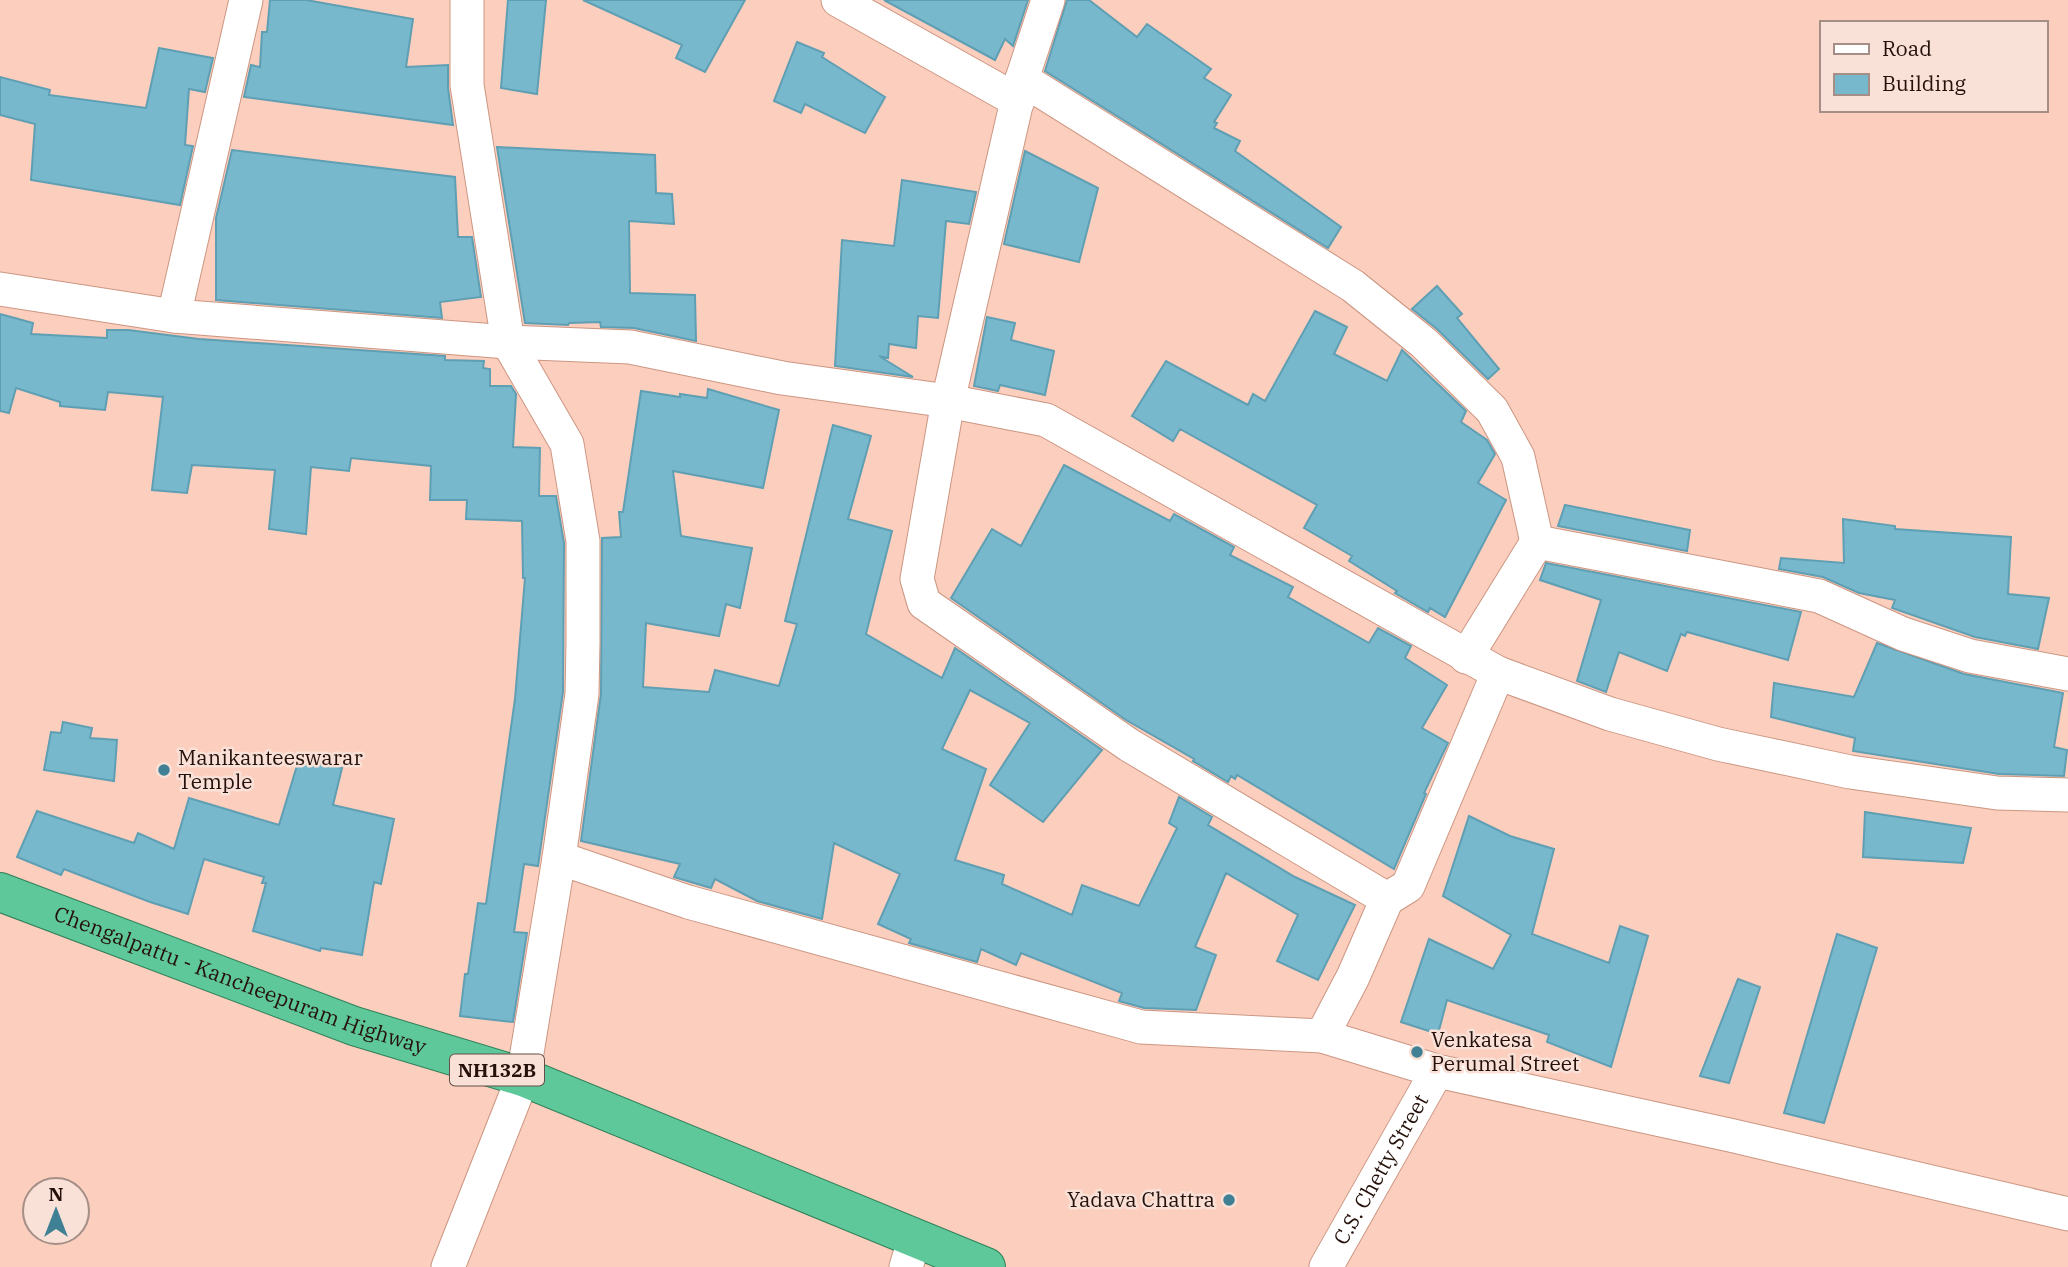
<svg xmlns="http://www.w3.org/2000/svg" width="2068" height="1267" font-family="'IBM Plex Serif',serif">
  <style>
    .building { fill: #78b8cd; stroke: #5f9fb3; stroke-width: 2 }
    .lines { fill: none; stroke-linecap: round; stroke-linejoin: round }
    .minor-casing { stroke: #cc9682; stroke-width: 35 }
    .trunk-casing { stroke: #2f7f58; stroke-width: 40 }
    .minor { stroke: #fff; stroke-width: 33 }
    .trunk { stroke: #5ec89b; stroke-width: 38 }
    .poi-dot { fill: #408094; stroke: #f9e1d8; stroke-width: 2.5 }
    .labels { text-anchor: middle; stroke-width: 5; stroke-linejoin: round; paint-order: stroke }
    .shield { fill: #f9e1d8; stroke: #654f48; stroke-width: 2 }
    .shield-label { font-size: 19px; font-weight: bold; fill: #25110a }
    .poi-label { font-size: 21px; fill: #25110a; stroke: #f9e1d8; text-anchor: start }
    .street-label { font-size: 21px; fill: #25110a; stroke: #f9e1d8 }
  </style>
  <rect width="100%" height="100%" fill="#fccebd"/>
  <!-- building -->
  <path class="building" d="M270 0H306L413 19 406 67 448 65V88L453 125 244 97 251 65 260 67 262 32H267Z
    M508 0H546L537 94 501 88Z
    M583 0H745L705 72 676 58 682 45Z
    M884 0H1028L1013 46 1005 39 995 60Z
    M1067 0H1089L1137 37 1147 24 1211 69 1204 78 1231 95 1214 122 1217 123 1214 128 1240 141 1235 151 1341 227 1328 248 1045 71Z
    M797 42 824 53 822 57 885 97 865 133 805 104 801 113 774 101Z
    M159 48 213 58 205 92 189 89 185 145 193 146 180 205 31 180 35 124 0 115V77L50 90 49 95 146 108Z
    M497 147 655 155 656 193 672 194 674 224 629 221 630 293 695 295 696 341 634 328 601 327 600 322 569 323 568 325 525 323Z
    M232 150 455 177 458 237H472L481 297 440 302 442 318 216 300V218Z
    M1025 151 1098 188 1079 262 1004 244Z
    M902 180 976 192 969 224 946 221 938 318 918 316 916 348 889 344 888 358 879 356 913 377 835 366 842 240 894 246Z
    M1437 286 1462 314 1457 318 1499 369 1488 379 1437 329 1412 309Z
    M1315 311 1347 327 1334 354 1387 381 1402 350 1466 411 1461 422 1487 440 1495 454 1478 483 1506 500 1445 617 1430 608 1428 612 1395 593 1397 591 1349 561 1352 556 1304 528 1317 505 1180 429 1173 441 1132 416 1166 361 1248 405 1253 394 1265 401Z
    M0 314 33 323 31 334 107 338V330H128L199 339 445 356V360L484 361 483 368 490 369V386H511L516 394 513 447 540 448 539 496H556L564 543 563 692 538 866 524 864 514 932 527 933 513 1022 460 1016 465 974H468L478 903 486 904 515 699 525 578H523L522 521 466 519 467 500H430L431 466 351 458 349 471 311 467 306 534 269 529 275 470 192 465 187 493 152 490 163 397 108 392 105 410 60 406V402L16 388 9 413 0 411Z
    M987 317 1015 323 1011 340 1054 351 1045 395 1000 385 998 391 974 386Z
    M708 389 779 410 763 488 673 471 681 536 752 548 740 608 726 604 719 636 646 623 643 687 709 692 715 670 779 686 797 624 785 621 833 425 871 436 848 519 892 531 866 634 942 678 955 648 1102 750 1043 822 990 785 1030 723 970 690 942 749 986 769 955 860 1004 875 1002 884 1072 915 1082 885 1139 906 1177 828 1169 823 1179 797 1212 817 1208 825 1295 877 1355 905 1318 980 1277 961 1298 915 1226 873 1195 947 1216 955 1196 1010 1144 1008 1119 1001 1122 993 1021 953 1016 965 981 949 977 962 909 943 911 939 878 924 900 874 834 843 822 919 757 901 715 879 711 888 674 877 680 864 581 841 601 694 602 538 621 537 619 512H623L641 391 680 397V394L707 398Z
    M1064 465 1170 521 1174 514 1234 547 1230 555 1293 587 1288 597 1369 643 1378 628 1411 646 1405 658 1447 685 1422 728 1448 743 1424 793 1426 794 1394 869 1237 775 1235 779 1231 776 1228 782 1193 761 1194 759 1126 720 951 598 992 529 1021 546Z
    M1565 505 1690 530 1687 551 1558 526Z
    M1843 519 1895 526V529L2011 537 2008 594 2049 598 2038 649 1975 637 1892 608 1895 600 1859 593 1823 577 1779 569 1781 558 1844 563Z
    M1546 563 1801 612 1788 660 1687 632 1685 636 1681 634 1667 671 1619 652 1606 692 1577 681 1601 600 1540 580Z
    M1877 643 1964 674 2063 693 2054 747 2067 750 2064 776 1999 774 1853 751 1855 738 1771 717 1774 683 1854 697Z
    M63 722 92 728 90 738 117 740 114 781 44 770 51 732 61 733Z
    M299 759 342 768 333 805 394 819 381 884 374 882 362 955 321 948 320 951 253 931 266 883H262L264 877 204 859 188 914 150 902 64 869 61 875 17 857 37 811 134 843 138 833 174 849 189 798 279 825Z
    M1865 812 1971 828 1963 863 1863 857Z
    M1469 816 1510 836 1554 849 1532 934 1609 963 1620 926 1648 936 1611 1067 1547 1042 1549 1035 1447 1000 1438 1034 1401 1022 1429 939 1493 969 1511 935 1443 896Z
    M1837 934 1877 948 1824 1123 1784 1113Z
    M1738 979 1760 987 1729 1083 1700 1076Z"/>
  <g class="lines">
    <!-- minor casing -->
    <g class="minor-casing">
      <g id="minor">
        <path d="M838 0 1018 101"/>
        <path d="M1048 0 1022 79 948 401 917 579 924 603 1129 745 1387 899"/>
        <path d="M1022 79 1353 286 1424 343 1492 410 1518 457 1537 542"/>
        <path d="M0 289 174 316 508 342 630 347 782 378 948 401 1046 420 1498 673 1408 886 1387 899 1353 977 1322 1036"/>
        <path d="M174 316 246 0"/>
        <path d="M1466 657 1537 542 1819 596 1903 634 1970 656 2068 674"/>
        <path d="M1498 673 1610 714 1718 744 1850 772 1997 793 2068 795"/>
        <path d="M559 858 688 902 1141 1027 1322 1036 1437 1071 1734 1136 2068 1214"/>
        <path d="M448 1267 523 1077 559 858 582 694 583 642V541L567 444 508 342 467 85V0"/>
        <path d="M906 1267 915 1237"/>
        <path id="s1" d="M1326 1267 1437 1071"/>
      </g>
    </g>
    <!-- trunk casing -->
    <g class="trunk-casing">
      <g id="trunk">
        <path id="s2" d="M0 892 354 1026 523 1077 986 1267"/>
      </g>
    </g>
    <!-- minor -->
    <use href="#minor" class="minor"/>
    <!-- trunk -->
    <use href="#trunk" class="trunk"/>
  </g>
  <!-- markers -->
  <g class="poi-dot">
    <circle cx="164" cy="770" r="7"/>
    <circle cx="1417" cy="1052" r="7"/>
    <circle cx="1229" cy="1200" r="7"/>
  </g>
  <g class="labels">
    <!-- shield labels -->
    <rect class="shield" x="450" y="1054.5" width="94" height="31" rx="5"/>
    <g class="shield-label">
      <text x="497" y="1077">NH132B</text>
    </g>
    <!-- poi labels -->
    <g class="poi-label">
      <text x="178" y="765">Manikanteeswarar<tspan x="178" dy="24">Temple</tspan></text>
      <text x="1431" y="1047">Venkatesa<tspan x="1431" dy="24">Perumal Street</tspan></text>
      <text x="1215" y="1207" text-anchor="end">Yadava Chattra</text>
    </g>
    <!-- street labels -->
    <g class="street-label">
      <text dy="7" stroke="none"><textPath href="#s2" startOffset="256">Chengalpattu - Kancheepuram Highway</textPath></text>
      <text dy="7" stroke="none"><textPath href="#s1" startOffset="112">C.S. Chetty Street</textPath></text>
    </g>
  </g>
  <!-- legend -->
  <rect x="1820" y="21" width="228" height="91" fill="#f9e1d8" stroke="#a48e86" stroke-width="2"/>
  <rect x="1834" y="44" width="35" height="10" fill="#ffffff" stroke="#a48e86" stroke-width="2"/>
  <text x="1882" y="56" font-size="21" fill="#25110a">Road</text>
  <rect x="1834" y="74" width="35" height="21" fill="#78b8cd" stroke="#a48e86" stroke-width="2"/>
  <text x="1882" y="91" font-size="21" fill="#25110a">Building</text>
  <!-- north arrow -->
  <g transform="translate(56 1211)"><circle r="33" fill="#f9e1d8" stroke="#a48e86" stroke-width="2"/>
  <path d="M0-5L12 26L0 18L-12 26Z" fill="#408094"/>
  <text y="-10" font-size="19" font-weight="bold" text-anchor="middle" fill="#25110a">N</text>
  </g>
</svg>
